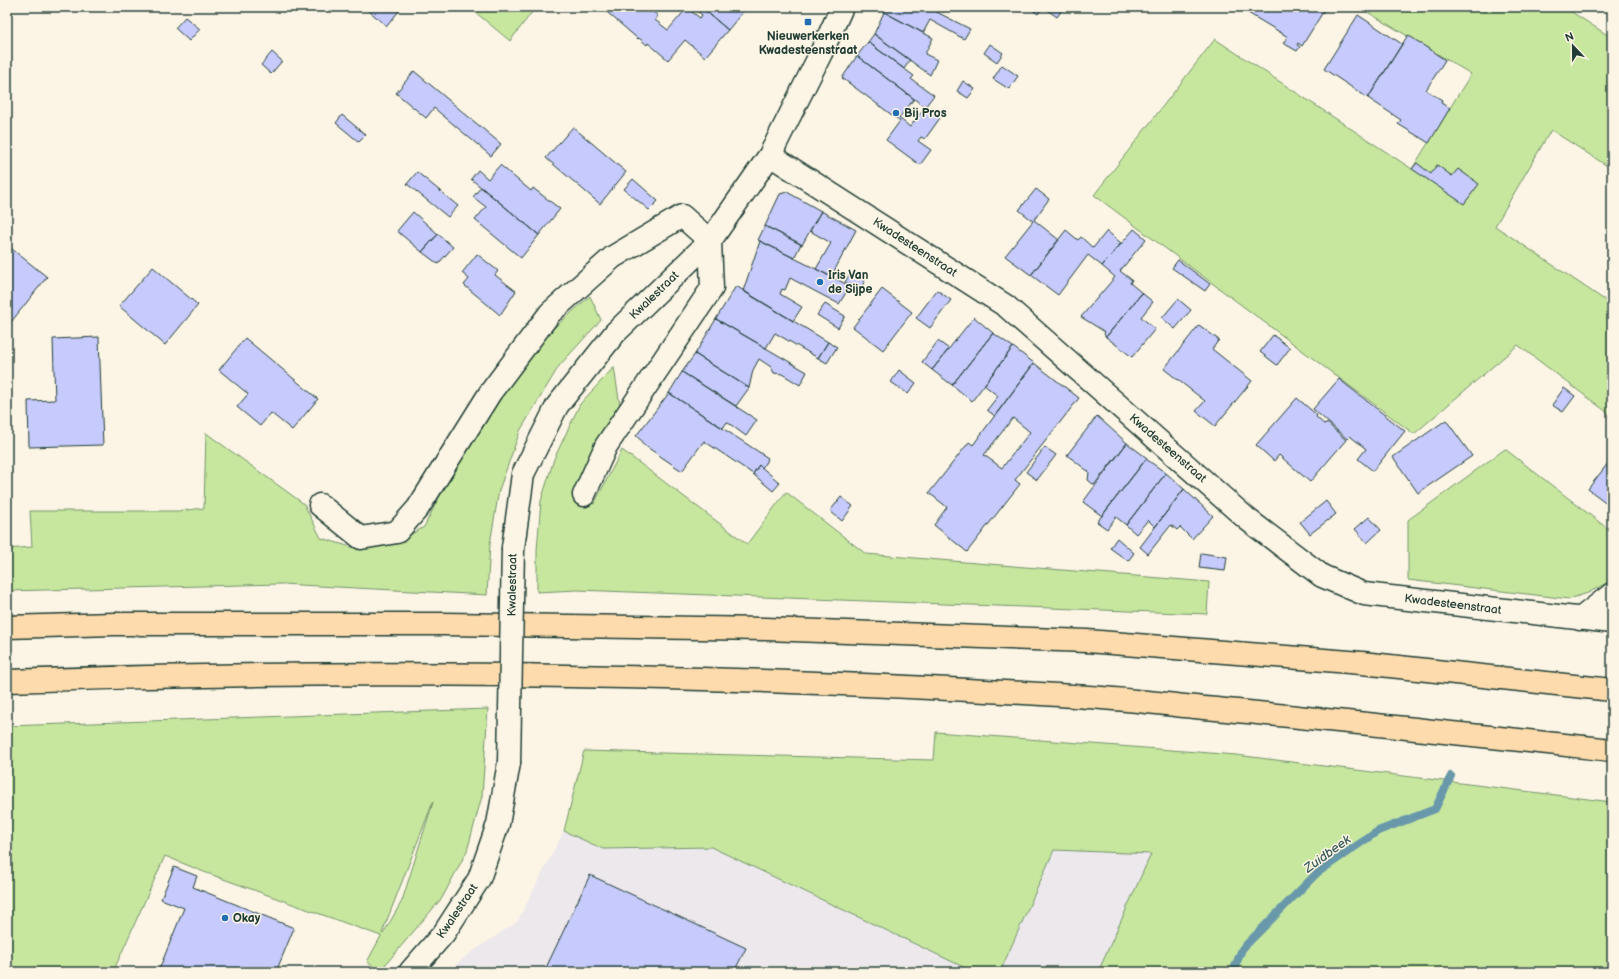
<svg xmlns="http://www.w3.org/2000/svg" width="1619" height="979" font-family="'Balsamiq Sans',sans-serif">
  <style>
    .built { fill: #ece8ec }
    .green { fill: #c7e79f; stroke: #73926a; fill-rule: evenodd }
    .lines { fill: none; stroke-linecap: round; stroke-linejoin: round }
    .stream { stroke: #6798aa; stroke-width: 8 }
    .building { fill: #c6cafc; stroke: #1f3d34; fill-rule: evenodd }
    .minor-casing { stroke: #1f3d34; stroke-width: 25 }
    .highway-casing { stroke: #1f3d34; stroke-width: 25 }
    .minor { stroke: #fcf5e5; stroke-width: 22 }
    .highway { stroke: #fedbac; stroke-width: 22 }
    .minor-bridge-casing { stroke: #1f3d34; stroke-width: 25; stroke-linecap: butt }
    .minor-bridge { stroke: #fcf5e5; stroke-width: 22 }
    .poi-dot { fill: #1f6fb2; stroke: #fcf5e5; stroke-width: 1.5 }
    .labels { text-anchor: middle; stroke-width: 3; stroke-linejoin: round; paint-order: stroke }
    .poi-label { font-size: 12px; font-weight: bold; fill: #1f3d34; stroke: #fcf5e5; text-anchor: start }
    .street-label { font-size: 12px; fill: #1f3d34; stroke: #fcf5e5 }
    .water-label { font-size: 13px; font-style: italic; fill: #375b5b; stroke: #fcf5e5 }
  </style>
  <rect width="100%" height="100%" fill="#fcf5e5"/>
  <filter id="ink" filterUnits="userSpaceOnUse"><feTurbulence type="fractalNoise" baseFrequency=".025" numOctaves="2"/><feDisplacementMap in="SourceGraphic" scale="8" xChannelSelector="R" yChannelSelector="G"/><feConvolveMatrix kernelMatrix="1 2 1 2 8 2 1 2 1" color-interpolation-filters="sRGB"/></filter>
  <g filter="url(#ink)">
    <!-- built -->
    <path class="built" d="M564 831 603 849 711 847 974 972H450L463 958 517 922Z
      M1054 850 1151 854 1098 972H1000Z"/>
    <!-- green -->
    <path class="green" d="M469 7H536L510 41Z
      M1359 7H1564L1612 38V169L1551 130 1495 226 1612 305V416L1518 345 1414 434 1094 195 1215 39 1412 169 1471 74Z
      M590 296 601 320 559 366 520 431 499 490 490 544 487 595 281 584 7 591V549L32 547 30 511H179L204 508 206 433 304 504 321 538 358 549 397 542 424 527 439 497 506 383 546 335Z
      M614 367 620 406 572 495 594 504 622 450 747 544 786 492 866 554 1209 582 1207 614 577 590 537 592V550L541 501 554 459 580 404Z
      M1505 449 1612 532V580L1588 593 1569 599 1408 580V520Z
      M488 709 482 796 467 851 442 898 380 971 367 962 381 936 204 872 165 856 113 972H7V726ZM433 802 402 901 383 934 382 933Z
      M936 732 1236 755 1612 802V972H1098L1151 854 1054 850 1000 972H974L711 847 603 849 564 831 584 751 934 760Z"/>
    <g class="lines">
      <!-- stream -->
      <path class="stream" d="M1233 972 1242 949 1317 873 1378 831 1435 809 1451 776"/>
    </g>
    <!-- building -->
    <path class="building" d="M364 7H402L387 26Z
      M601 7H648L658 16 655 20 668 30 687 8 700 18 702 15 696 10 701 7 728 30 705 57 685 40 668 60 648 43 647 45 639 38 638 39Z
      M701 7H747L728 30Z
      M886 7H927L970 29 964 39 930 20 923 33 884 12Z
      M1028 7H1058L1062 10 1057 17 1043 7 1038 14Z
      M1238 7H1326L1302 46 1298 43 1297 45 1300 47 1297 51 1283 43 1288 37Z
      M884 12 933 38 925 54 937 60 930 75 874 34Z
      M1358 15 1402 44 1368 98 1324 69Z
      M185 17 200 29 189 41 175 28Z
      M874 34 910 60 904 69 868 42Z
      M1408 35 1445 60 1426 90 1442 100 1441 103 1450 108 1429 143 1398 124 1401 120 1368 98Z
      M868 42 914 76 911 79 934 95 925 107 857 56Z
      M990 44 1003 53 997 62 984 53Z
      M272 52 282 61 271 74 261 65Z
      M857 56 914 99 899 118 910 127 925 107 940 118 925 139 921 137 918 141 931 150 920 165 886 140 900 121 842 78Z
      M1002 65 1018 76 1009 89 993 79Z
      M414 71 501 144 491 156 434 108 426 118 396 93Z
      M963 81 975 89 968 98 957 91Z
      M342 115 366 135 359 142 336 123Z
      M573 127 626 172 600 204 546 158Z
      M1417 163 1431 174 1437 165 1452 176 1458 169 1479 184 1464 204 1412 169Z
      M500 165 531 191 533 188 560 209 539 235 471 179 478 170 488 179Z
      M417 172 458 206 448 217 407 184Z
      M633 179 658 201 649 210 624 189Z
      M481 187 539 235 521 258 475 220 486 207 473 197Z
      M1036 189 1049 199 1034 220 1059 240 1031 275 1005 256 1033 221 1019 210Z
      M787 192 821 211 802 245 765 226 780 194Z
      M821 211 856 230 831 277 816 269 831 243 810 231Z
      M413 212 438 234 422 252 397 231Z
      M765 226 801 244 794 258 758 240Z
      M1134 229 1146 239 1120 271 1132 280 1130 283 1142 293 1106 337 1104 334 1105 332 1081 317 1115 277 1102 266Z
      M1066 230 1078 240 1081 237 1093 248 1107 231 1121 243 1102 266 1088 255 1058 295 1031 275Z
      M438 234 453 247 438 264 422 252Z
      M760 241 850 286 839 304 790 278 785 290 782 289 780 294 802 307 793 321 743 291Z
      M7 245 47 277 7 327Z
      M477 254 498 271 495 275 516 291 500 315 464 285 469 279 462 273Z
      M1178 260 1210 284 1205 291 1172 268Z
      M153 267 198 305 165 345 119 306Z
      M851 272 865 281 859 291 845 282Z
      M736 286 828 342 818 358 775 333 766 348 716 319Z
      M882 289 912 312 883 350 853 327Z
      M937 290 951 300 930 328 916 318Z
      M1142 293 1153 302 1141 317 1155 329 1132 357 1106 337Z
      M1178 299 1191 310 1175 329 1162 318Z
      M825 304 845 316 838 328 817 315Z
      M974 317 993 333 952 385 932 370Z
      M716 319 807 372 800 385 782 374 774 373 771 367 759 359 753 370 749 388 695 354Z
      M1199 325 1219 340 1212 349 1252 381 1215 426 1196 411 1205 401 1164 369Z
      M993 333 1013 347 972 401 952 385Z
      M1273 335 1290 348 1277 365 1260 352Z
      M99 337 103 445 29 447 28 401 55 400 53 339Z
      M245 338 318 399 292 430 271 413 260 426 237 407 248 394 219 370Z
      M938 341 949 349 932 370 922 362Z
      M828 342 837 347 827 363 818 358Z
      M1013 347 1034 363 995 416 987 410 998 396 984 385Z
      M695 354 749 388 736 406 682 372Z
      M1034 363 1079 398 1015 480 1020 484 967 552 934 525 947 507 929 493 969 442 973 445ZM1013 418 1030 432 1002 468 984 455Z
      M899 370 916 383 908 394 891 382Z
      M682 372 757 420 746 436 727 422 723 428 669 393Z
      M1339 379 1405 431 1373 471 1358 459 1366 449 1350 436 1347 439 1313 409Z
      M1564 388 1575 396 1563 412 1552 405Z
      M669 393 768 458 762 468 759 465 753 474 704 441 682 471 641 443 642 441 636 436Z
      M1297 398 1317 415 1316 417 1325 425 1327 423 1346 440 1310 482 1279 455 1274 461 1256 445Z
      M1097 416 1127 443 1094 485 1088 480 1089 472 1067 455Z
      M1446 420 1472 456 1418 493 1393 457Z
      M1127 443 1147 458 1102 516 1083 502Z
      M1045 447 1056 455 1037 480 1026 472Z
      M1612 458V507L1588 489Z
      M1146 459 1166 473 1126 525 1116 517 1107 529 1097 522Z
      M759 465 780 483 773 491 753 474Z
      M1166 473 1184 489 1155 527 1148 520 1136 534 1126 525Z
      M1184 489 1213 516 1192 539 1180 527 1177 530 1171 525 1148 554 1140 547Z
      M841 497 853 506 842 521 830 511Z
      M1326 501 1336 514 1310 534 1300 522Z
      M1369 517 1381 530 1367 543 1355 529Z
      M1117 538 1134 553 1128 561 1110 548Z
      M1201 553 1227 557 1225 571 1199 568Z
      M174 867 197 876 193 887 294 928 276 972H158L184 908 161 899Z
      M590 875 746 948 734 972H544Z"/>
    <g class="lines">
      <!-- minor casing -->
      <g class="minor-casing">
        <path id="minor" d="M770 155 1006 306 1247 519 1322 576 1364 594 1612 622
          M320 505 361 538 397 532 418 508 490 393 550 313 613 257 682 216 710 241 712 288 606 446 584 495
          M513 548 523 474 557 406 615 333 710 241 770 155 821 53 842 7
          M1580 619 1612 594
          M410 972 444 933 479 879 498 824 509 763"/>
      </g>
      <!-- highway casing -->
      <g class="highway-casing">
        <path id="highway" d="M7 627 114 624H444L766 629 1087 641 1362 663 1612 690
          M7 681C368 668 729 674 1089 697 1135 700 1181 706 1226 710 1355 722 1483 736 1612 750"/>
      </g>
      <!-- minor -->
      <use href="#minor" class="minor"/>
      <!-- highway -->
      <use href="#highway" class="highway"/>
      <!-- minor-bridge casing -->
      <g class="minor-bridge-casing">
        <path id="minor-bridge" d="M509 763 513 548"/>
      </g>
      <!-- minor-bridge -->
      <use href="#minor-bridge" class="minor-bridge"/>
    </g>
  </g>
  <!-- markers -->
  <g class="poi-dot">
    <rect x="804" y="18" width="8" height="8" rx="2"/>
    <circle cx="896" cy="113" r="4"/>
    <circle cx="820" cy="282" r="4"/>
    <circle cx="225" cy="918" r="4"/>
  </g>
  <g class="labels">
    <!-- poi labels -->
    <g class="poi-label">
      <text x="808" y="40" text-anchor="middle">Nieuwerkerken<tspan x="808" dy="14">Kwadesteenstraat</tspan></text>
      <text x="904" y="117">Bij Pros</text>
      <text x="828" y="279">Iris Van<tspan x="828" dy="14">de Sijpe</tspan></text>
      <text x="233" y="922">Okay</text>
    </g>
    <!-- street labels -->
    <g class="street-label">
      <text transform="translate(915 247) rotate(33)" y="4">Kwadesteenstraat</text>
      <text transform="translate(654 295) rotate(-44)" y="4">Kwalestraat</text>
      <text transform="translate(1168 448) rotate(41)" y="4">Kwadesteenstraat</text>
      <text transform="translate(512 585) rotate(-89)" y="4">Kwalestraat</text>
      <text transform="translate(1453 604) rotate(7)" y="4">Kwadesteenstraat</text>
      <text transform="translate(457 911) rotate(-56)" y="4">Kwalestraat</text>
    </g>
    <!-- water labels -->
    <g class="water-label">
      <text transform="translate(1327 853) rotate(-36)" y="5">Zuidbeek</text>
    </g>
  </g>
  <!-- margin -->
  <rect width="1619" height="979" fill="none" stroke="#fcf5e5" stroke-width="24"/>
  <rect x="12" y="12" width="1595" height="955" fill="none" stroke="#1f3d34" stroke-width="1.5" filter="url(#ink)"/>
  <!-- north arrow -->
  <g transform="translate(1573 46) rotate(338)" stroke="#fcf5e5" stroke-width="3" paint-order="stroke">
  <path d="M0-3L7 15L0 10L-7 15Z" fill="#1f3d34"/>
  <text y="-6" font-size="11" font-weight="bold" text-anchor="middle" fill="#1f3d34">N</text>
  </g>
</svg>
